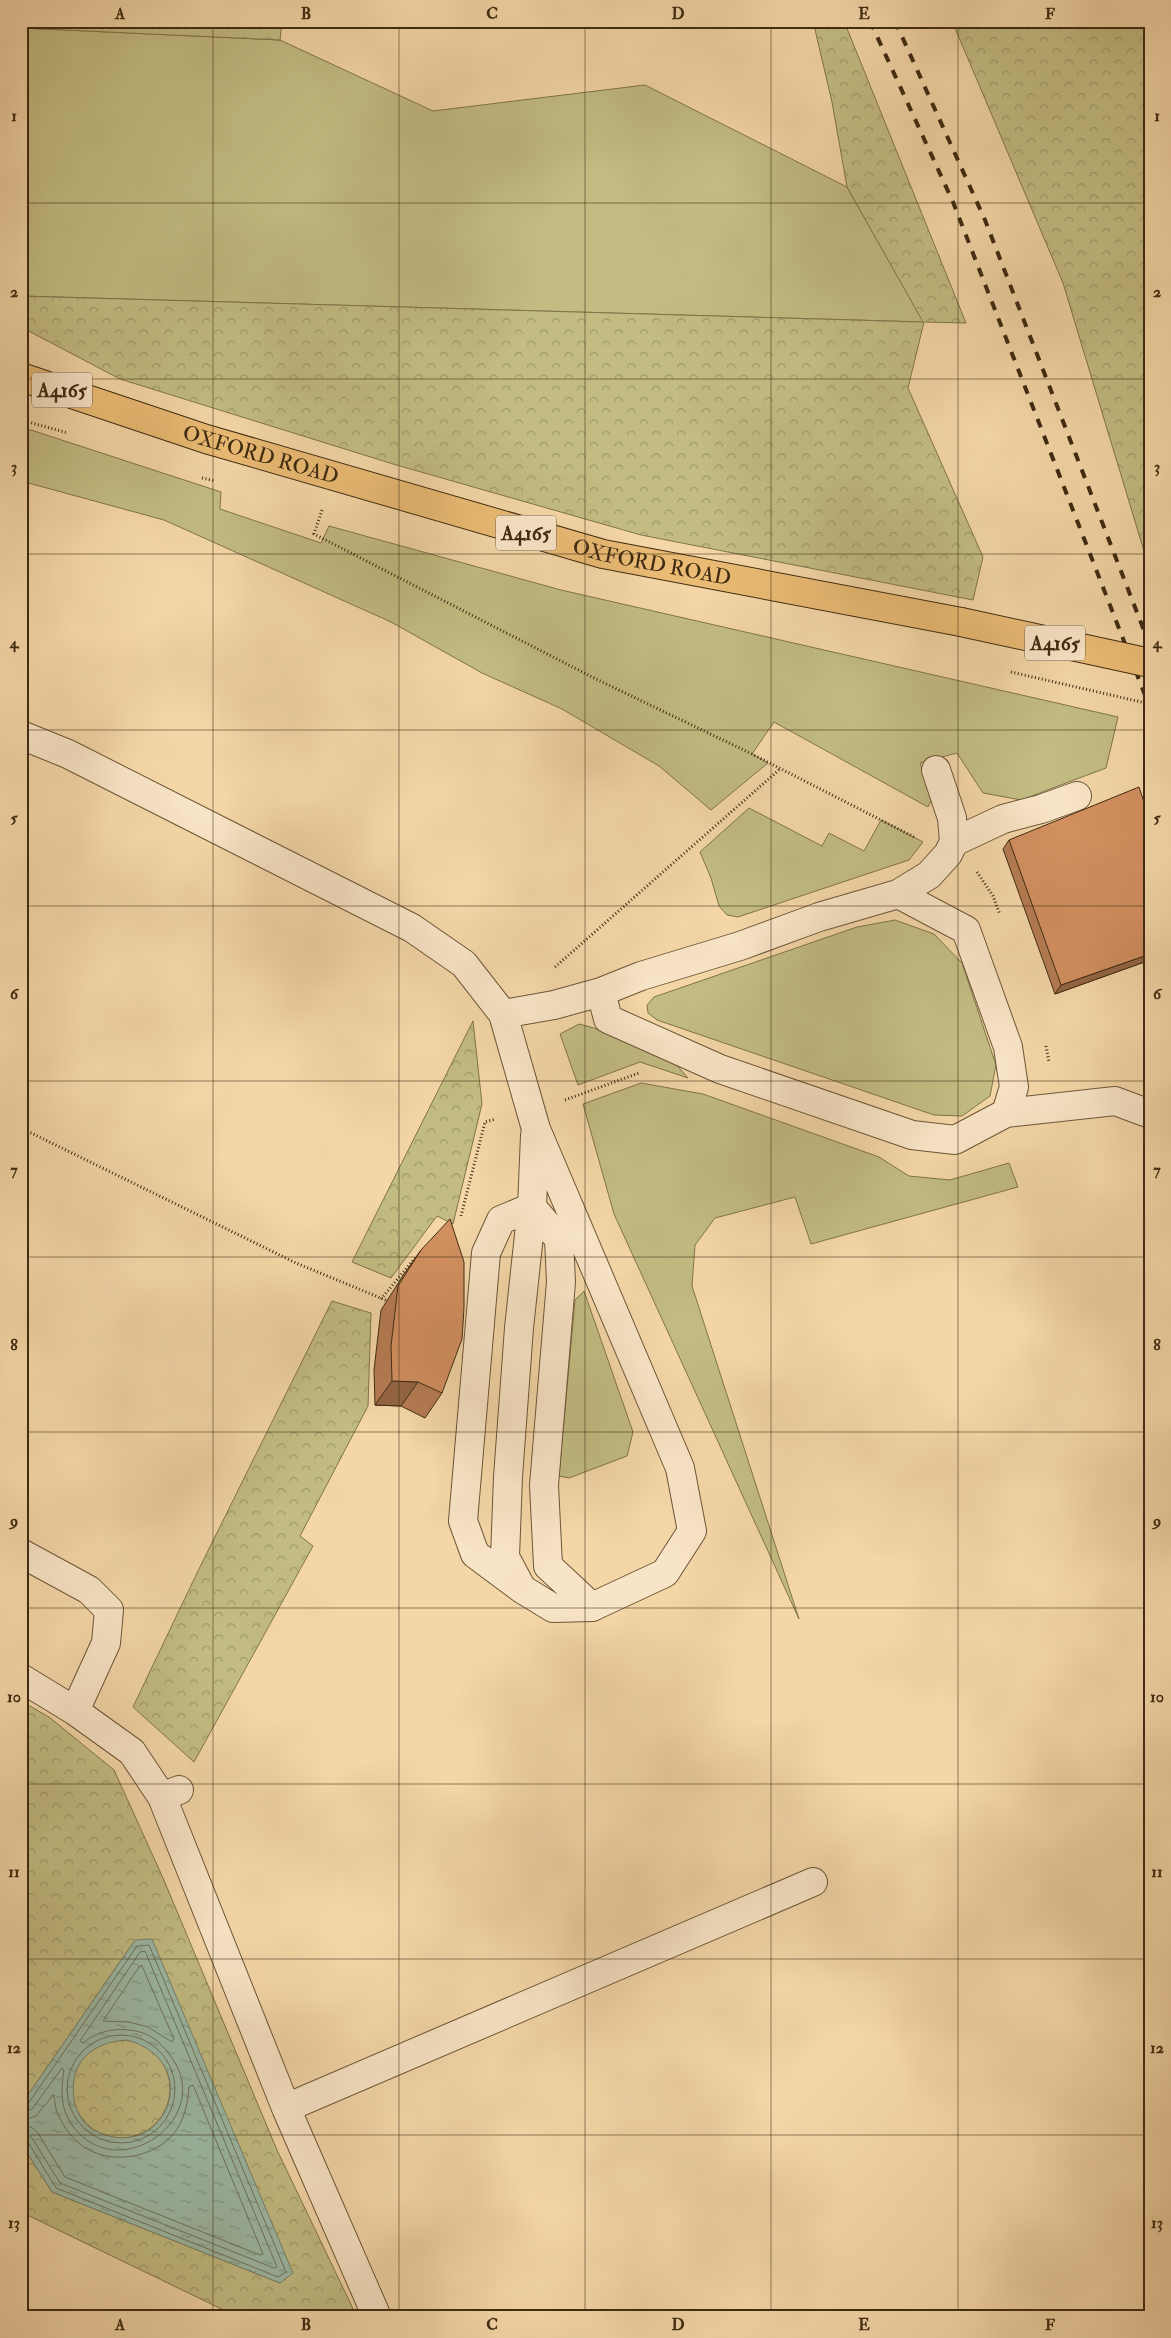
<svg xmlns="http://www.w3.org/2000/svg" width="1171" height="2338" font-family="'IM FELL Double Pica',serif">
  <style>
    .green { fill: #c2bc82; stroke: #80744a }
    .forest { fill: url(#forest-crowns); stroke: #80744a }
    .water { fill: url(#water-ripples); stroke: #77806b; fill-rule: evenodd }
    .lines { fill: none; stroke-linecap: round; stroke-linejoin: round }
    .shore { stroke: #6e725c; stroke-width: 1 }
    .minor-casing { stroke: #6c5637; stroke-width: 30 }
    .major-casing { stroke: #3f2b12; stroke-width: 30 }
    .path { stroke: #3f2b12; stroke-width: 3; stroke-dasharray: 1 2.5; stroke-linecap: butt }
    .minor { stroke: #f8e4c6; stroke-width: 28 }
    .major { stroke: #eabb74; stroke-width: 28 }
    .rail { stroke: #3f2b12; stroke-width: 4; stroke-dasharray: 9 9; stroke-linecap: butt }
    .major-bridge-casing { stroke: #3f2b12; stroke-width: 30; stroke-linecap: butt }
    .path-bridge { stroke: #3f2b12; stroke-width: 3; stroke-dasharray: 1 2.5; stroke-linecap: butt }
    .major-bridge { stroke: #eabb74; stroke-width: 28 }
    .wall { fill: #b57b53; stroke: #3f2b12 }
    .shaded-wall { fill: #936443; stroke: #3f2b12 }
    .building { fill: #d28f60; stroke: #3f2b12 }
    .grid { fill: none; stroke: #3f2b12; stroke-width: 1; stroke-opacity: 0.55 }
    .labels { text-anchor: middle; stroke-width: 5; stroke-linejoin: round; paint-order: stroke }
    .shield { fill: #f8e4c6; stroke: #766248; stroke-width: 1 }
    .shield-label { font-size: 20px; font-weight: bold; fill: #3f2b12 }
    .street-label { font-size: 21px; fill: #3f2b12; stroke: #f8e4c6 }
    .neatline { fill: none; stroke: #3f2b12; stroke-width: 2 }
    .grid-label { font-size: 16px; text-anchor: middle; font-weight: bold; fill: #3f2b12 }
  </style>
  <defs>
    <pattern id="forest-crowns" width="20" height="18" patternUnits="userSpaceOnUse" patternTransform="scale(1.25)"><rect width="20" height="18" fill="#c2bc82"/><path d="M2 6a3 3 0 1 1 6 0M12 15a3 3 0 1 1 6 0" fill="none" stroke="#9f9969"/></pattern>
    <pattern id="water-ripples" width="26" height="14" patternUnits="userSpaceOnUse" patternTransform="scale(1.25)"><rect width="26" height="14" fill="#9cb9a6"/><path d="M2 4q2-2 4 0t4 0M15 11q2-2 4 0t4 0" fill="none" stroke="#819786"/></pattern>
  </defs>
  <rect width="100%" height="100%" fill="#f4d6a7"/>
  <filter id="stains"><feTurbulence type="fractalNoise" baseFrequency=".004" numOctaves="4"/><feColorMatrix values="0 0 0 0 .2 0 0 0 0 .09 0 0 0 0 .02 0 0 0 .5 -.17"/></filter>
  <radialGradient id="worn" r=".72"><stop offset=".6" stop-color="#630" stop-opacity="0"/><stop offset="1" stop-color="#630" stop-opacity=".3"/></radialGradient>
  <!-- green -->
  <path class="green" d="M21 28 280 40 433 111 645 85 847 187 924 322 21 296Z
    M21 429 31 430 221 492 220 509 321 543 329 526 561 590 1118 717 1106 768 1021 800 983 793 957 753 920 763 933 797 928 807 774 722 752 754 768 763 711 810 659 766 562 709 482 673 391 622 164 520 21 481Z
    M749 808 822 846 829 833 864 851 881 820 923 842 909 860 738 917 727 915 719 906 711 878 700 852Z
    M895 920 934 934 962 963 996 1065 990 1096 962 1116 934 1115 657 1020 648 1013 647 1005 654 997 857 927Z
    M579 1024 594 1028 674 1062 688 1078 640 1062 578 1085 560 1034Z
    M641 1083 703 1094 879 1157 909 1176 950 1180 1009 1163 1018 1187 811 1244 795 1197 715 1218 695 1245 692 1286 799 1619 614 1214 583 1104Z
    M584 1291 633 1432 627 1456 569 1478 559 1476 575 1300Z"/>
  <!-- forest -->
  <path class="forest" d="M21 21H282L280 40 21 28Z
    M813 21H844L966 323 924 322 908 388 983 557 973 600 641 535 393 464 120 379 21 327V296L923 322 847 187 832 102Z
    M952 21H1150V571L1063 283Z
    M473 1021 482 1104 453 1224 437 1216 391 1278 352 1262Z
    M332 1301 371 1313 368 1406 300 1536 313 1546 194 1762 133 1707 196 1575Z
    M21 1701 49 1717 114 1770 163 1878 277 2150 357 2317H238L21 2212V2138L26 2151 52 2192 280 2283 135 1940 21 2105Z
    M72 2089a49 49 0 1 1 98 0a49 49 0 1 1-98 0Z"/>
  <!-- water -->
  <path class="water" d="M152 1939 293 2273 280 2283 52 2192 26 2151 21 2138V2105L135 1940ZM127 2040C208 2063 163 2165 96 2131 84 2126 75 2111 74 2098 69 2062 92 2042 127 2040Z"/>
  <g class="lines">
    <!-- shore -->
    <path class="shore" d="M142 1966 174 2039 172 2042 148 2027 129 2022 103 2021 139 1967Z
      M67 2089a54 54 0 1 1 108 0a54 54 0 1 1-108 0Z
      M21 2107 28 2104 137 1946 149 1945 286 2272 278 2277 56 2188 28 2142 21 2139
      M21 2113 32 2109 62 2068 64 2070C61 2089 60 2108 72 2125 117 2188 215 2119 172 2058 164 2046 154 2036 140 2032 120 2027 100 2029 83 2043L80 2041 140 1952 145 1951 277 2267 274 2268 60 2183 32 2138 21 2133
      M21 2121 36 2116 53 2095C55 2099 55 2104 56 2109 61 2123 69 2135 80 2144 109 2168 163 2158 180 2124 186 2112 188 2100 189 2087L193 2085 263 2254 260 2255 65 2177 38 2133 31 2127 21 2125"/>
    <!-- minor casing -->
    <g class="minor-casing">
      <path id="minor" d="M21 735 68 754 412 928 464 964 503 1014 536 1129 680 1468 692 1531 665 1573 592 1607 553 1608 522 1589 475 1554 463 1521 486 1253 501 1220 532 1207
        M936 770 952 818 954 842
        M898 894 929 875 948 854 954 842 1003 819 1041 809 1077 796
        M503 1014 554 1005 601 992 641 976 740 946 819 917 898 894 966 930 1008 1047 1014 1087 1006 1113 955 1140 912 1135 720 1069 608 1019 601 992
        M1006 1113 1115 1101 1150 1114
        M532 1207 559 1239 561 1282 544 1485 548 1566 592 1607
        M21 1553 89 1590 109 1610 106 1643 75 1711
        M521 1587 505 1557 508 1477 519 1328 532 1207 535 1135
        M21 1678 75 1711 132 1752 162 1797 179 1790
        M162 1797 286 2108 377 2317
        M286 2108 813 1882"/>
    </g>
    <!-- major casing -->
    <g class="major-casing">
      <g id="major">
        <path id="s1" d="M21 377 206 439 603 554 961 622"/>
      </g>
    </g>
    <!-- path -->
    <path class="path" d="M21 420 68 433
      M202 478 215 481
      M322 510 314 534 596 679 752 754 916 838
      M977 872 993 896 1000 915
      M555 967 780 769
      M1143 991 1150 989
      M1046 1046 1049 1062
      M565 1100 639 1073
      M21 1128 296 1263 388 1301
      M461 1216 485 1122 496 1119
      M381 1299 416 1257"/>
    <!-- minor -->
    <use href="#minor" class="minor"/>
    <!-- major -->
    <use href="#major" class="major"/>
    <!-- rail -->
    <path class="rail" d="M870 21 953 202 1150 708
      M895 21 985 220 1150 646"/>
    <!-- major-bridge casing -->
    <g class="major-bridge-casing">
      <path id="major-bridge" d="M961 622 1150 663"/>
    </g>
    <!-- path-bridge -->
    <path class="path-bridge" d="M1011 672 1150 704"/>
    <!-- major-bridge -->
    <use href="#major-bridge" class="major-bridge"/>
  </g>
  <!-- wall -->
  <path class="wall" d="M1009 840 1150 960 1055 994 1003 849Z
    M421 1250 442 1393 425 1418 401 1406 375 1405 374 1370 381 1310 404 1274Z"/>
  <!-- shaded-wall -->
  <path class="shaded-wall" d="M1150 954V960L1055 994 1061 985Z
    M392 1381 418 1382 401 1406 375 1405Z"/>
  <!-- building -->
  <path class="building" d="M1139 787 1150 820V954L1061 985 1009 840Z
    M450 1219 464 1262V1308L462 1339 442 1393 418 1382 392 1381 391 1346 398 1286 421 1250Z"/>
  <!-- grid -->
  <path class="grid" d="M213 21V2317M399 21V2317M585 21V2317M771 21V2317M958 21V2317M21 203H1150M21 379H1150M21 554H1150M21 730H1150M21 906H1150M21 1081H1150M21 1257H1150M21 1432H1150M21 1608H1150M21 1784H1150M21 1959H1150M21 2135H1150"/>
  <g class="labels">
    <!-- shield labels -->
    <g class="shield">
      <rect x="32" y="372.5" width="60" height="35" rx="4"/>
      <rect x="496" y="515.5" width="60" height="35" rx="4"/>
      <rect x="1025" y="625.5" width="60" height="35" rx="4"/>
    </g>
    <g class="shield-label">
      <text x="62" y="397">A4165</text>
      <text x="526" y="540">A4165</text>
      <text x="1055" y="650">A4165</text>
    </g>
    <!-- street labels -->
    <g class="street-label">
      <text dy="7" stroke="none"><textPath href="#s1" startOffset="252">OXFORD ROAD</textPath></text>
      <text dy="7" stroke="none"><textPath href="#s1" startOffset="658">OXFORD ROAD</textPath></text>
    </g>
  </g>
  <!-- margin -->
  <rect width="1171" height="2338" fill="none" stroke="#f4d6a7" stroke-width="55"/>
  <rect x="28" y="28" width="1116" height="2282" class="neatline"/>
  <g class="grid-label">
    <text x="120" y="19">A</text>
    <text x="306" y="19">B</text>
    <text x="492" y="19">C</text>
    <text x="678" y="19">D</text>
    <text x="864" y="19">E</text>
    <text x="1050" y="19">F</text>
    <text x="14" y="121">1</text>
    <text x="1157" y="121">1</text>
    <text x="14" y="297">2</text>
    <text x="1157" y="297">2</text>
    <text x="14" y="472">3</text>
    <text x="1157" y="472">3</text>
    <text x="14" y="648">4</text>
    <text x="1157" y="648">4</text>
    <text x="14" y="823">5</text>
    <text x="1157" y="823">5</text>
    <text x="14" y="999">6</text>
    <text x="1157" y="999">6</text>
    <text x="14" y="1175">7</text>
    <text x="1157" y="1175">7</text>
    <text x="14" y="1350">8</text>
    <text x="1157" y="1350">8</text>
    <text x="14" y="1526">9</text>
    <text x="1157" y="1526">9</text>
    <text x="14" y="1702">10</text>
    <text x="1157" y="1702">10</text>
    <text x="14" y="1877">11</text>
    <text x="1157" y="1877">11</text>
    <text x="14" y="2053">12</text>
    <text x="1157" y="2053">12</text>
    <text x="14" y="2228">13</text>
    <text x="1157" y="2228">13</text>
    <text x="120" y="2330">A</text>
    <text x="306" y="2330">B</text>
    <text x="492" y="2330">C</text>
    <text x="678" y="2330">D</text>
    <text x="864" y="2330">E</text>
    <text x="1050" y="2330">F</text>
  </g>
  <rect width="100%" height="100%" filter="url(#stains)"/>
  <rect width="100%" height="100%" fill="url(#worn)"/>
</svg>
